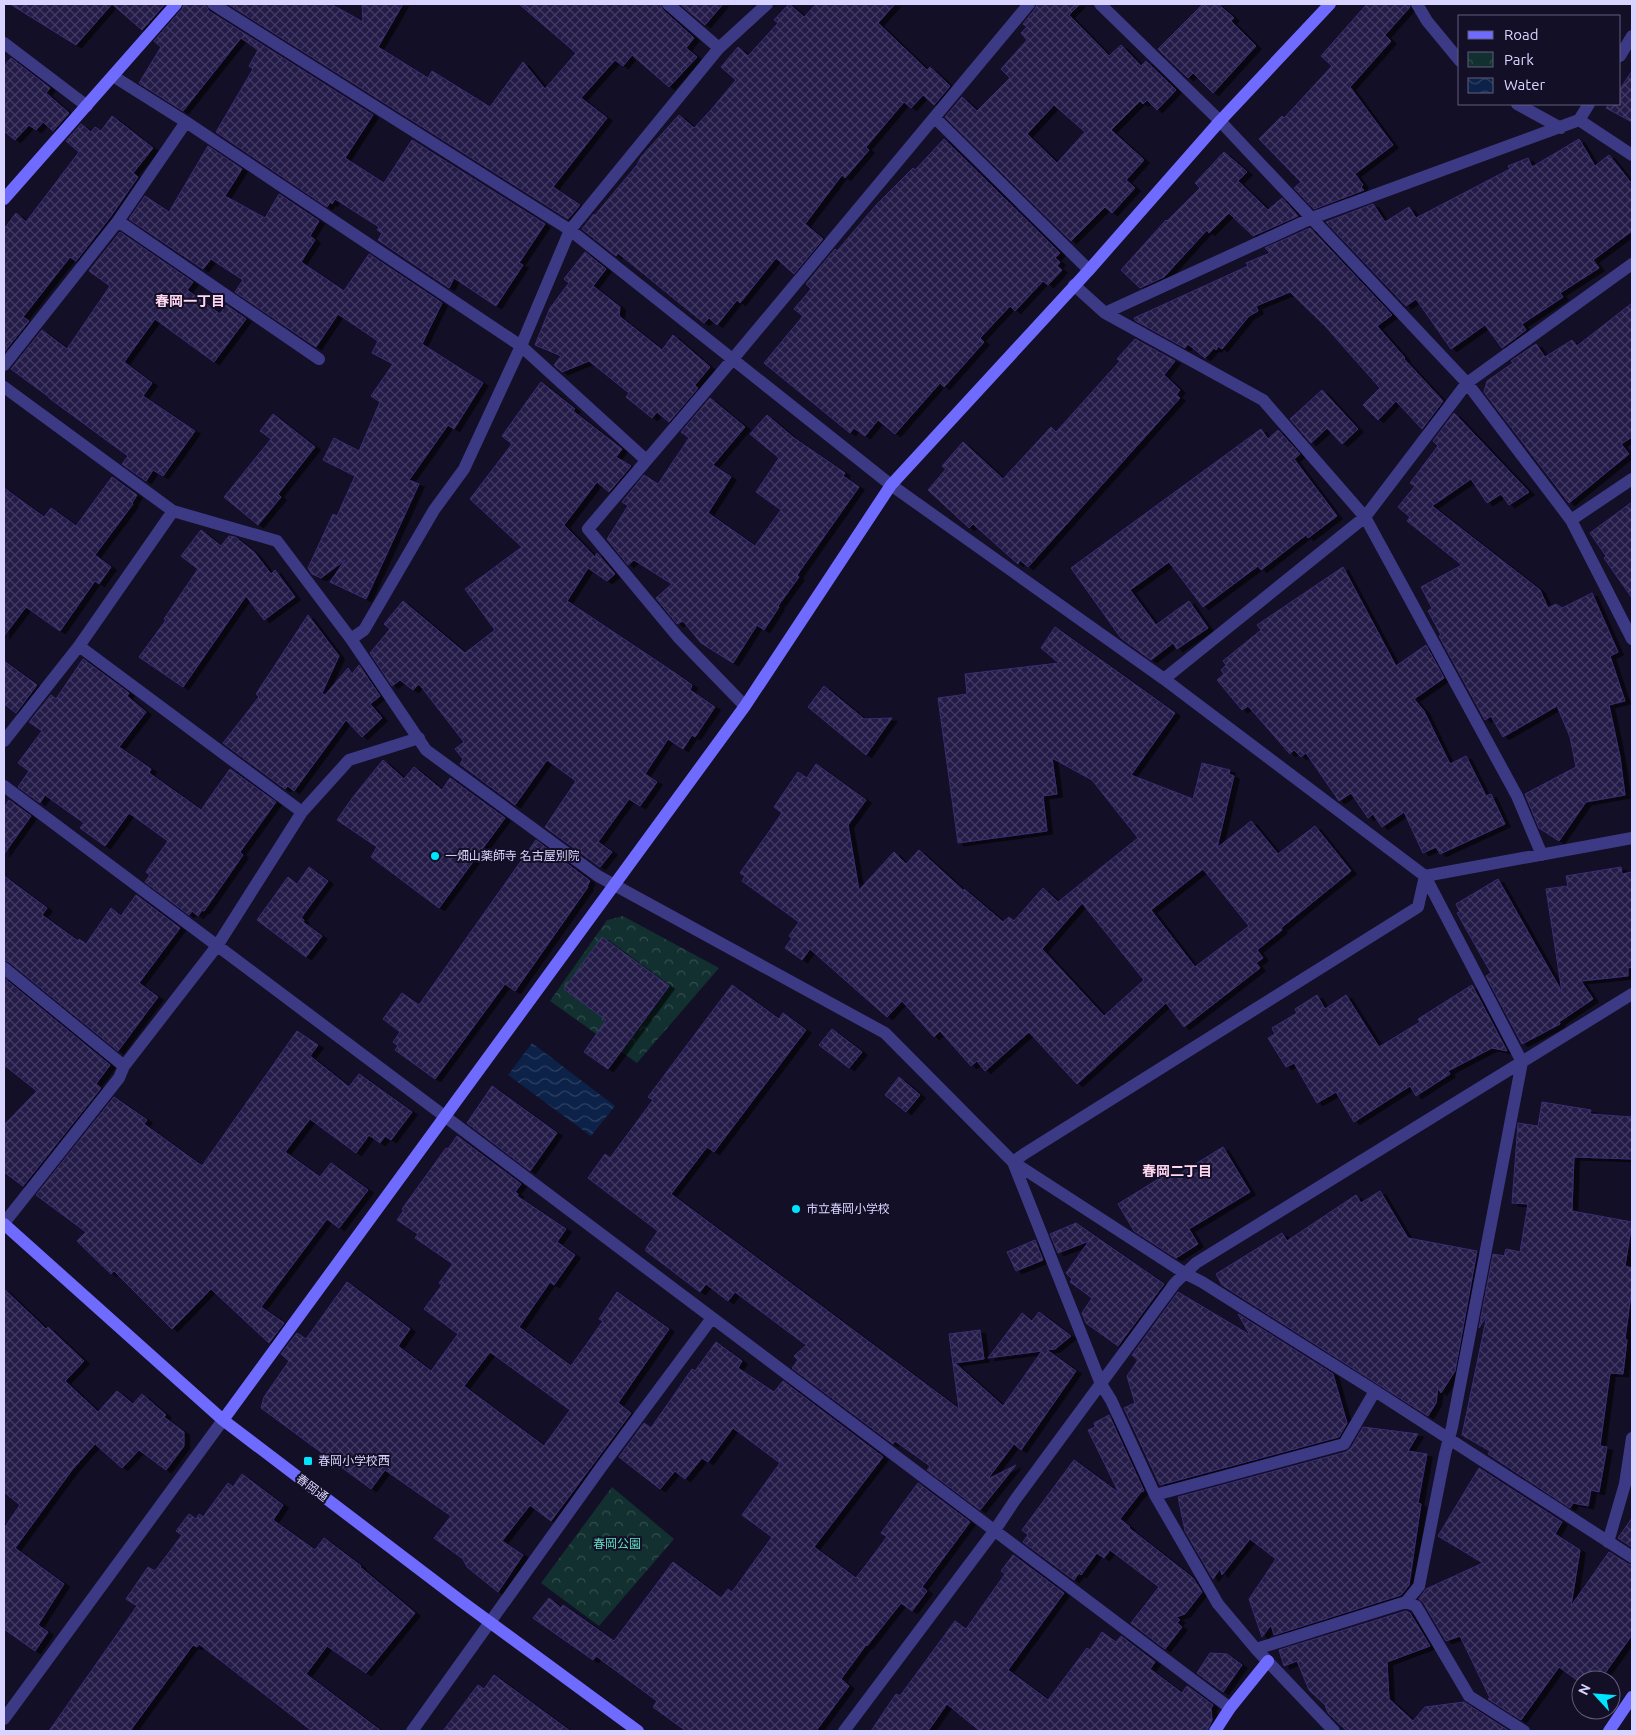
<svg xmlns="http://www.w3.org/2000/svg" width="1636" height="1735" font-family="Ubuntu,'Noto Sans JP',sans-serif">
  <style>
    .park { fill: url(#park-crowns) }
    .water { fill: url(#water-waves) }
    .building { fill: url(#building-cross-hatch); stroke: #3b2d73; fill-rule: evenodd; filter: url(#shadow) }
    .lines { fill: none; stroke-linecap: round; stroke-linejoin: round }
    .street { stroke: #3d3a85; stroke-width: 12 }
    .secondary { stroke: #6f6bff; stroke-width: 12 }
    .poi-dot { fill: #00e5ff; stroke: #130f26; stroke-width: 2 }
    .labels { text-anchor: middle; stroke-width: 4; stroke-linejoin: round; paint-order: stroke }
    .poi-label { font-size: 12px; fill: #d9d4ff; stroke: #130f26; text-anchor: start }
    .street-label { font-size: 12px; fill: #d9d4ff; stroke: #130f26 }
    .park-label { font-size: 12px; fill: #5fe0c0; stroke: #130f26 }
    .neighbourhood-label { font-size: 14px; font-weight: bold; fill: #ffd6f0; stroke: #130f26 }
  </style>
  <defs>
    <pattern id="park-crowns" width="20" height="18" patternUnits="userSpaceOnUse" patternTransform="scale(1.25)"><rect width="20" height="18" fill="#12302f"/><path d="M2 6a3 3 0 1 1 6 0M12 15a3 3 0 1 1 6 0" fill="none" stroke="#344d4e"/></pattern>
    <pattern id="water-waves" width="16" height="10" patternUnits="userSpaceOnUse" patternTransform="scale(1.25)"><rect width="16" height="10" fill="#0c2248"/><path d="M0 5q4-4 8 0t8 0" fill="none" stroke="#2f4163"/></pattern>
    <pattern id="building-cross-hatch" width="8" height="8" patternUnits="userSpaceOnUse" patternTransform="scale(1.25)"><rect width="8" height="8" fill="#241b47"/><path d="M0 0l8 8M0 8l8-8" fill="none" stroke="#433b63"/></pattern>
    <filter id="shadow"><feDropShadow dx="5.5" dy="3" stdDeviation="0" flood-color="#0009"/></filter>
  </defs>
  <rect width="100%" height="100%" fill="#130f26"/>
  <!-- park -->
  <path class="park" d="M623 916 719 968 637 1063 550 1001 607 920Z
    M612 1487 674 1539 599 1626 541 1583Z"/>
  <!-- water -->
  <path class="water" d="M532 1043 615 1106 591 1136 508 1075Z"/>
  <!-- building -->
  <path class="building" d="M10 4H165L142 30 112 4 76 45Z
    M184 4H205L209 11 373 115 345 158 384 183 412 140 545 224 519 263 523 265 496 306 454 278 449 288 378 240 382 233 377 230 379 227 335 199 332 204 330 202 327 207 216 132 253 69 249 66 258 50 241 38 183 111 139 83 161 47 154 41 182 9Z
    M228 4H331L363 22 362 4H403L378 47 428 78 432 71 490 107 523 62 545 89 576 53 519 4H660L663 10 694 38 686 48 697 57 669 87 632 55 623 66 615 60 581 98 607 118 553 187 580 205 568 219Z
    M680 4H723L705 25Z
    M789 4 804 17 816 4H895L878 23 927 70 930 67 950 86 934 105 923 95 911 108 904 102 866 147 869 150 845 178 842 175 805 224 823 239 794 274 776 258 740 303 737 300 717 325 709 318 704 323 618 253 616 256 582 229 594 214 595 215 637 165 641 157 679 115 694 128 710 111 736 80 721 67 738 47 748 56 778 23 774 20Z
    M1037 4H1080L1069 15 1109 56 1121 45 1141 66 1146 61 1176 90 1157 110 1147 100 1143 104 1140 101 1111 130 1144 160 1126 180 1135 188 1112 213 1105 207 1071 241 945 117 962 97 977 111 1010 78 1001 69 1027 40 1021 33 1027 27 1023 24 1035 9ZM1054 105 1085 132 1057 163 1027 134Z
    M1203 4H1218L1234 18 1231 21 1256 46 1213 93 1193 73 1188 78 1158 49Z
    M1367 4H1409L1410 7 1385 35 1391 41 1350 87 1393 145 1355 174 1363 185 1361 187 1364 190 1314 209 1294 188 1301 182 1259 139 1282 116 1284 118 1332 66 1321 56Z
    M11 58 50 88 46 93 69 113 53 131 43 122 36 130 29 125 15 140 4 131V66Z
    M1632 71V122L1606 108 1609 104H1620V89Z
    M112 116 153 148 133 173 138 177 111 216 76 261 70 257 23 317 29 321 4 352V229L16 213 26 222 79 152 66 141 81 124 91 132 95 127 101 131Z
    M944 139 1060 253 1055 258 1060 262 1057 266 1062 270 1048 285 1043 281 1015 311 1010 306 980 338 984 342 944 387 940 383 895 434 878 420 865 436 854 428 850 433 764 363 803 316 794 309 811 289 806 284 835 249 837 251 877 204 913 168 915 170Z
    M1579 139 1595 166 1609 155 1632 184V231L1593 260 1599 268 1560 293 1563 297 1522 324 1526 330 1502 348 1485 325 1451 349 1416 299 1406 306 1326 222 1373 204 1385 222 1409 207 1416 218 1510 169 1508 166 1528 158 1532 167Z
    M208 146 242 169 225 196 265 218 279 194 319 221 310 236 315 240 301 262 344 291 369 254 442 303 422 344 483 383 454 429 448 425 409 480 419 484 366 599 330 582 345 560 321 578 312 574 308 568 333 514 337 516 355 476 323 460 334 438 359 451 380 402 371 396 393 364 372 353 378 341 338 314 316 347 235 292 243 280 211 259 203 269 129 219 145 196 169 212Z
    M1224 152 1247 172 1238 181 1268 210 1282 198 1298 216 1253 236 1229 213 1209 233 1207 230 1164 277 1140 288 1121 270 1166 220 1167 221 1200 188 1195 183Z
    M1310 228 1392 315 1377 326 1405 358 1404 359 1443 401 1422 429 1396 401 1378 420 1363 405 1380 388 1326 327 1290 292 1256 306 1258 311 1249 316 1222 349 1218 346 1216 350 1214 348 1205 358 1188 344 1185 348 1136 321 1134 318 1248 266 1246 263 1270 253 1265 248Z
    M120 232 193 282 187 290 220 314 226 305 246 319 214 362 155 319 124 362 152 383 143 396 195 431 163 476 153 470 146 481 122 464 128 456 49 398V397L11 369 42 330 67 349 110 286 89 271Z
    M585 252 606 269 593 286 620 307 619 316 662 350 673 335 710 367 695 385 698 388 669 422 657 412 652 418 626 397 629 393 589 361 562 372 554 365 561 356 535 345 550 308 569 283 564 279Z
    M1632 303V437L1621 444 1629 454 1569 503 1484 392 1487 381 1513 363 1511 361 1536 344 1545 357 1572 340 1577 346Z
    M1135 339 1175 361 1164 375 1180 390 1176 395 1180 398 1028 567 1020 560 1018 564 973 524 969 528 928 490 946 469 942 466 963 442 1003 479 1051 427 1056 432 1120 361 1117 359Z
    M541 382 575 409 573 411 622 449 616 457 631 466 609 492 597 482 564 525 595 557 597 553 615 574 607 581 588 568 567 601 678 675 692 685 690 690 715 707 695 737 692 735 683 749 668 739 645 774 657 782 640 806 629 799 598 842 612 852 600 867 545 827 576 781 547 760 515 805 460 764 463 759 455 749 464 742 419 684 413 690 400 680 392 686 370 653 390 629 384 624 403 601 465 653 495 630 465 589 522 547 470 499 512 444 502 436Z
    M1322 390 1358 429 1342 444 1327 428 1311 443 1290 419Z
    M710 398 745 427 713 465 731 477 708 513 755 546 781 510 756 492 779 458 750 434 767 415 794 438 845 473 843 476 859 487 797 575 799 577 778 606 779 607 764 630 757 625 733 663 701 643 683 621 677 624 656 598 672 584 634 560 628 565 607 539 628 506 622 502 644 475 658 484 689 438 681 432Z
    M1454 413 1529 492 1509 505 1501 494 1487 503 1471 479 1432 506 1540 590 1548 608 1556 604 1562 608 1592 593 1618 652 1610 656 1625 701 1609 705 1620 757 1625 795 1586 802 1559 841 1539 828 1525 794 1576 767 1570 737 1557 706 1503 737 1491 716 1485 720 1439 636 1441 635 1428 611 1432 608 1421 587 1462 565 1407 521 1410 517 1398 507 1415 486 1410 483 1438 446 1433 441Z
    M273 414 315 447 278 494 281 497 258 525 224 497 271 439 260 431Z
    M1261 429 1268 439 1278 430 1300 454 1294 459 1337 516 1308 538 1306 535 1261 570 1258 566 1203 607 1169 562 1130 590 1156 625 1189 601 1208 628 1177 649 1173 643 1151 660 1121 638 1071 568Z
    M112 477 137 495 132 503 133 504 95 555 111 567 99 584 95 581 60 631 26 607 4 636V488L44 517 51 508 76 526Z
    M1632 502V598L1604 558 1606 556 1590 533Z
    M201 530 221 546 229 536 235 537 254 552 271 574 275 570 295 597 264 620 246 596 183 687 139 657 166 620 164 619 198 569 181 556Z
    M1343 567 1396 666 1426 645 1444 678 1414 699 1424 711 1450 764 1466 756 1486 796 1491 794 1505 824 1440 854 1436 847 1423 853 1404 812 1382 827 1373 814 1368 818 1351 793 1339 801 1306 753 1301 757 1294 750 1290 754 1248 706 1242 710 1217 680 1224 674 1221 670 1226 665 1223 661 1261 630 1257 625Z
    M308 615 339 656 322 693 325 695 348 668 352 674 359 665 380 696 370 704 382 718 362 737 346 720 294 791 288 786 285 789 223 743 259 697 256 694Z
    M1055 627 1175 713 1131 775 1193 799 1202 763 1230 770 1229 774 1234 776 1217 848 1251 821 1278 854 1315 826 1351 871 1281 928 1282 930 1257 950 1263 958 1256 963 1260 968 1184 1027 1166 1003 1077 1084 1029 1032 985 1071 977 1061 971 1066 940 1031 934 1037 902 1001 887 1017 810 949 802 960 785 948 792 938 789 936 799 922 742 881 745 876 740 873 782 813 774 807 798 772 807 778 816 764 866 800 848 825 859 890 894 852 906 864 919 850 965 892 964 889 1003 922 1009 917 1014 921 1043 888 1058 902 1138 838 1092 780 1052 758 1057 794 1043 796 1047 831 958 843 938 698 967 694 965 674 1059 663 1041 648ZM1203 869 1249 926 1195 967 1151 910ZM1082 903 1144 980 1104 1016 1042 949Z
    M83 659 129 693 127 696 146 712 119 747 151 769 149 773 201 810 230 769 276 802 240 852 243 855 204 911 202 910 198 916 192 911 189 915 145 882 150 875 146 872 168 841 129 813 105 846 80 828 84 823 45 795 40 803 18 787 29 771 18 763 42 731 29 722 51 695 56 699Z
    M4 661 37 685 16 713 4 704Z
    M824 686 864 719 892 718 866 755 808 707Z
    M383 760 404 779 414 767 442 790 450 778 505 818 439 908 371 857 377 847 337 820 353 797Z
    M9 800 31 816 4 854V807Z
    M536 840 590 881 587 886 588 887 515 991 505 984 435 1079 395 1050 398 1046 393 1042 400 1032 383 1019 402 993 419 1005Z
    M309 867 328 881 301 918 304 920 303 922 322 936 306 957 257 920 288 877 297 884Z
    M1621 867 1622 874 1632 872V967L1628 968V976L1581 981 1593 999 1559 1022 1560 1024 1522 1044 1486 976 1491 973 1457 913 1460 912 1456 904 1498 879 1562 992 1546 889 1568 886 1566 876Z
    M4 876 47 908 42 915 78 941 79 939 86 944 111 908 121 916 136 895 180 928 139 983 158 997 118 1051 9 962 4 960Z
    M602 937 669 986 608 1069 584 1052 606 1020 564 989Z
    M4 978 110 1065 96 1084 101 1088 23 1186 4 1172V1125L37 1091 4 1065Z
    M732 985 779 1019 783 1013 806 1030 714 1152 707 1147 671 1194 959 1409 949 1334 980 1330 984 1359 955 1363 1003 1406 1042 1351 988 1358 1022 1313 1032 1321 1039 1312 1071 1336 1055 1349 1047 1350 1076 1371 1021 1450 1014 1444 989 1477 990 1478 1016 1465 980 1510 927 1470 930 1466 895 1441 893 1444 792 1368 798 1360 794 1356 806 1345 735 1292 728 1301 706 1284 700 1292 646 1251V1248L658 1231 588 1178 605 1154 610 1158 653 1100 648 1097Z
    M1472 985 1507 1051 1492 1048 1448 1071 1450 1074 1416 1096 1410 1086 1354 1122 1336 1092 1317 1103 1294 1063 1286 1067 1268 1038 1275 1034 1272 1028 1297 1013 1295 1009 1317 995 1325 1009 1346 995 1379 1047 1420 1022 1418 1019Z
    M832 1029 862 1052 849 1068 819 1045Z
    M297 1031 318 1045 310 1056 349 1087 359 1074 412 1112 391 1140 385 1136 380 1143 369 1135 356 1153 310 1119 285 1152 320 1177 331 1163 368 1190 339 1228 327 1219 261 1307 284 1323 269 1343 211 1289 172 1329 114 1271 111 1274 77 1241 86 1232 36 1195 114 1097 147 1120 144 1124 202 1166Z
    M899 1077 920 1095 906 1112 885 1095Z
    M492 1086 557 1133 530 1171 467 1123Z
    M1542 1102 1591 1110 1590 1114 1632 1117V1159L1574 1157 1572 1211 1632 1222 1625 1266 1632 1268V1287L1625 1339 1627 1340 1623 1374 1610 1373 1600 1446 1607 1447 1599 1492 1591 1490 1588 1506 1573 1503 1570 1508 1488 1454 1490 1451 1462 1435 1487 1315 1479 1328 1493 1254 1504 1256 1506 1249 1520 1252 1528 1204 1512 1203 1518 1123 1538 1126Z
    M457 1136 521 1184 515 1192 518 1194 517 1196 566 1229 557 1242 575 1255 554 1285 550 1282 519 1327 571 1366 603 1321 599 1319 617 1292 669 1329 618 1403 631 1413 551 1521 530 1505 502 1541 523 1555 498 1592 467 1567 463 1559 434 1538 451 1516 385 1470 371 1489 261 1408 264 1397 289 1361 281 1354 297 1333 306 1339 347 1282 410 1329 398 1346 431 1371 458 1334 424 1309 442 1285 439 1283 453 1264 415 1238 418 1234 397 1220 404 1210 402 1209 446 1148 448 1149ZM490 1352 570 1410 544 1446 464 1386Z
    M1223 1147 1250 1192 1189 1229 1198 1244 1176 1258 1134 1231 1118 1204 1168 1173 1171 1179Z
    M1380 1191 1408 1238 1477 1251 1455 1371 1441 1393 1438 1388 1436 1403 1428 1416 1222 1285 1216 1274 1282 1233 1287 1241 1356 1195 1361 1203Z
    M1076 1223 1164 1284 1118 1346 1086 1323 1082 1313 1092 1298 1070 1282 1072 1279 1066 1273 1089 1241 1058 1253 1050 1234Z
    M1035 1240 1043 1260 1016 1271 1007 1252Z
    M4 1289 46 1329 48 1327 84 1361 65 1381 98 1412 117 1391 133 1404 142 1394 166 1415 164 1417 184 1432V1446L166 1470 139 1450 122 1468 95 1444 72 1470 15 1548 64 1584 38 1625 48 1632 35 1651 4 1629V1528L20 1505 4 1492Z
    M1178 1292 1250 1335 1238 1314 1333 1374 1347 1423 1339 1437 1160 1485 1124 1408 1135 1403 1127 1376 1138 1360 1132 1355Z
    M716 1342 742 1361 738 1368 774 1392 783 1381 883 1457 814 1547 856 1578 887 1537 881 1533 918 1483 970 1522 922 1587 927 1591 912 1611 901 1603 867 1646 866 1645 841 1679 849 1686 816 1731H686L653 1707 657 1701 596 1656 593 1660 533 1618 549 1598 561 1608 563 1605 614 1641 673 1562 721 1598 728 1589 732 1592 772 1537 742 1515 780 1463 733 1428 708 1462 702 1458 685 1479 675 1471 660 1489 619 1457 644 1423 651 1428 692 1369 695 1371Z
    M1109 1415 1144 1491 1141 1492 1120 1519 1130 1527 1129 1528 1193 1578 1202 1592 1185 1614 1176 1617 1180 1620 1177 1623 1182 1627 1165 1649 1131 1623 1159 1587 1110 1550 1104 1558 1097 1553 1081 1575 1079 1573 1074 1580 1023 1542 1028 1535 1022 1530 1074 1460 1119 1493 1088 1430 1095 1427 1094 1423Z
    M1363 1427 1418 1434 1408 1451 1427 1454 1418 1503 1421 1504 1409 1585 1401 1595 1274 1635 1271 1625 1262 1637 1249 1599 1276 1559 1250 1539 1222 1575 1220 1569 1213 1579 1185 1531 1178 1497 1346 1452 1351 1448Z
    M1479 1468 1562 1522 1555 1534 1580 1550 1571 1606 1609 1552 1628 1564 1632 1565V1635L1600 1680H1577L1559 1667 1521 1720 1488 1699 1490 1698 1460 1636 1446 1641 1423 1602 1419 1599 1426 1589 1483 1563 1438 1536Z
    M242 1474 283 1505 273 1520 315 1550 324 1538 361 1566 360 1567 415 1613 366 1673 327 1646 306 1674 381 1731H312L199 1644 197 1647 193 1645 130 1731H49L137 1606 126 1599 148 1567 155 1571 182 1535 176 1531 189 1514 196 1519 199 1514 203 1517 228 1483 233 1487Z
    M1632 1518V1547L1618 1538Z
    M1013 1555 1064 1593 1008 1670 1048 1700 1087 1648 1090 1650 1102 1632 1116 1642 1121 1636 1155 1662 1150 1669 1182 1693 1187 1686 1213 1705 1211 1708 1212 1720 1207 1731H980L947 1704 928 1731H871L896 1694 900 1696 955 1621 966 1629 1005 1574 1001 1571Z
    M1406 1611 1410 1613 1430 1646 1387 1662 1389 1699 1413 1721 1425 1707 1464 1702 1509 1731H1347L1328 1713 1325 1705 1309 1690 1297 1661 1284 1666 1279 1650Z
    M1210 1653 1227 1654 1242 1665 1223 1692 1197 1673Z
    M494 1675 570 1731H443L478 1685 484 1689Z"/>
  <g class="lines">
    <!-- street -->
    <path class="street" d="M213 4 570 230 891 485 1164 679 1425 876 1632 838
      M668 4 719 48
      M1100 4 1220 121 1467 383 1571 520 1632 639
      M1417 4 1427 21 1460 61
      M4 43 87 106
      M1620 56 1632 36
      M113 76 186 122 521 346 646 460
      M1517 104 1561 128
      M935 118 1089 270
      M1579 120 1589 104
      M118 221 319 359
      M1074 285 1105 313 1263 400 1365 517 1517 796 1542 855
      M1105 313 1312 218 1579 120 1632 155
      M4 365 118 221 186 122
      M4 387 173 511 277 541 351 639 426 750 598 876 885 1033 1013 1162 1101 1384 1111 1400 1155 1495 1218 1604 1256 1649 1334 1731
      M1571 520 1632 479
      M351 639 364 630 434 510 464 469 521 346 570 230 719 48 767 4
      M79 646 302 812
      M1164 679 1365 517 1467 383 1632 264
      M745 706 678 637 588 529 732 360 1029 4
      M4 741 79 646 173 511
      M4 786 459 1127 1230 1708
      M1425 876 1418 907 1024 1154 1013 1162 1186 1274 1202 1282 1375 1391 1632 1557
      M1425 876 1522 1062 1452 1427 1445 1454 1419 1586 1406 1602 1416 1606 1469 1696 1524 1731
      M4 968 124 1066
      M4 1223 119 1078 124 1066 217 946 302 812 349 760 419 738
      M1155 1495 1344 1444 1375 1391
      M1608 1542 1625 1484 1632 1438
      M1256 1649 1406 1602
      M4 1719 223 1420
      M412 1731 602 1466 712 1318
      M844 1731 995 1530 1015 1500 1175 1283 1196 1263 1632 994"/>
    <!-- secondary -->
    <path class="secondary" d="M4 199 176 4
      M4 1224 223 1420 461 1601 638 1731
      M223 1420 745 706 891 485 1089 270 1220 121 1330 4
      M1215 1731 1230 1708 1268 1661
      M1609 1731 1632 1697"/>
  </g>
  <!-- markers -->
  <g class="poi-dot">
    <circle cx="435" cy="856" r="5"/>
    <circle cx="796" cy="1209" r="5"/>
    <rect x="303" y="1456" width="10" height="10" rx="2.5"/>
  </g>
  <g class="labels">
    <!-- poi labels -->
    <g class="poi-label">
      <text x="445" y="860">一畑山薬師寺 名古屋別院</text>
      <text x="806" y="1213">市立春岡小学校</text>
      <text x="318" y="1465">春岡小学校西</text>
    </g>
    <!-- street labels -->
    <g class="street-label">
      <text transform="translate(312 1488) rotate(37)" y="4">春岡通</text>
    </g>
    <!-- park labels -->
    <g class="park-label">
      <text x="617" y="1548">春岡公園</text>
    </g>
    <!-- neighbourhood labels -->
    <g class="neighbourhood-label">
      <text x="190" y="306">春岡一丁目</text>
      <text x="1177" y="1176">春岡二丁目</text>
    </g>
  </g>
  <!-- border -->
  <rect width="1636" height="1735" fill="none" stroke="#d9d4ff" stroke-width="10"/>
  <!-- legend -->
  <rect x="1458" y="15" width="162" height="90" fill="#130f26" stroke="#625e7d"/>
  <rect x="1468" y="31" width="25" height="8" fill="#6f6bff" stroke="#625e7d"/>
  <text x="1504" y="40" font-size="15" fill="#d9d4ff">Road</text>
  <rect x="1468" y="52" width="25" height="15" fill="url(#park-crowns)" stroke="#625e7d"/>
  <text x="1504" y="65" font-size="15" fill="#d9d4ff">Park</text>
  <rect x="1468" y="78" width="25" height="15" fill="url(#water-waves)" stroke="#625e7d"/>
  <text x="1504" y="90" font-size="15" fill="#d9d4ff">Water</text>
  <!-- north arrow -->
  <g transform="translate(1596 1695) rotate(296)"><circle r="24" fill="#130f26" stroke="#625e7d"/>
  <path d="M0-4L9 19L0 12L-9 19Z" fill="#00e5ff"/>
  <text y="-8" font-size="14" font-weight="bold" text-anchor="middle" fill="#d9d4ff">N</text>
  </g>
</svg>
